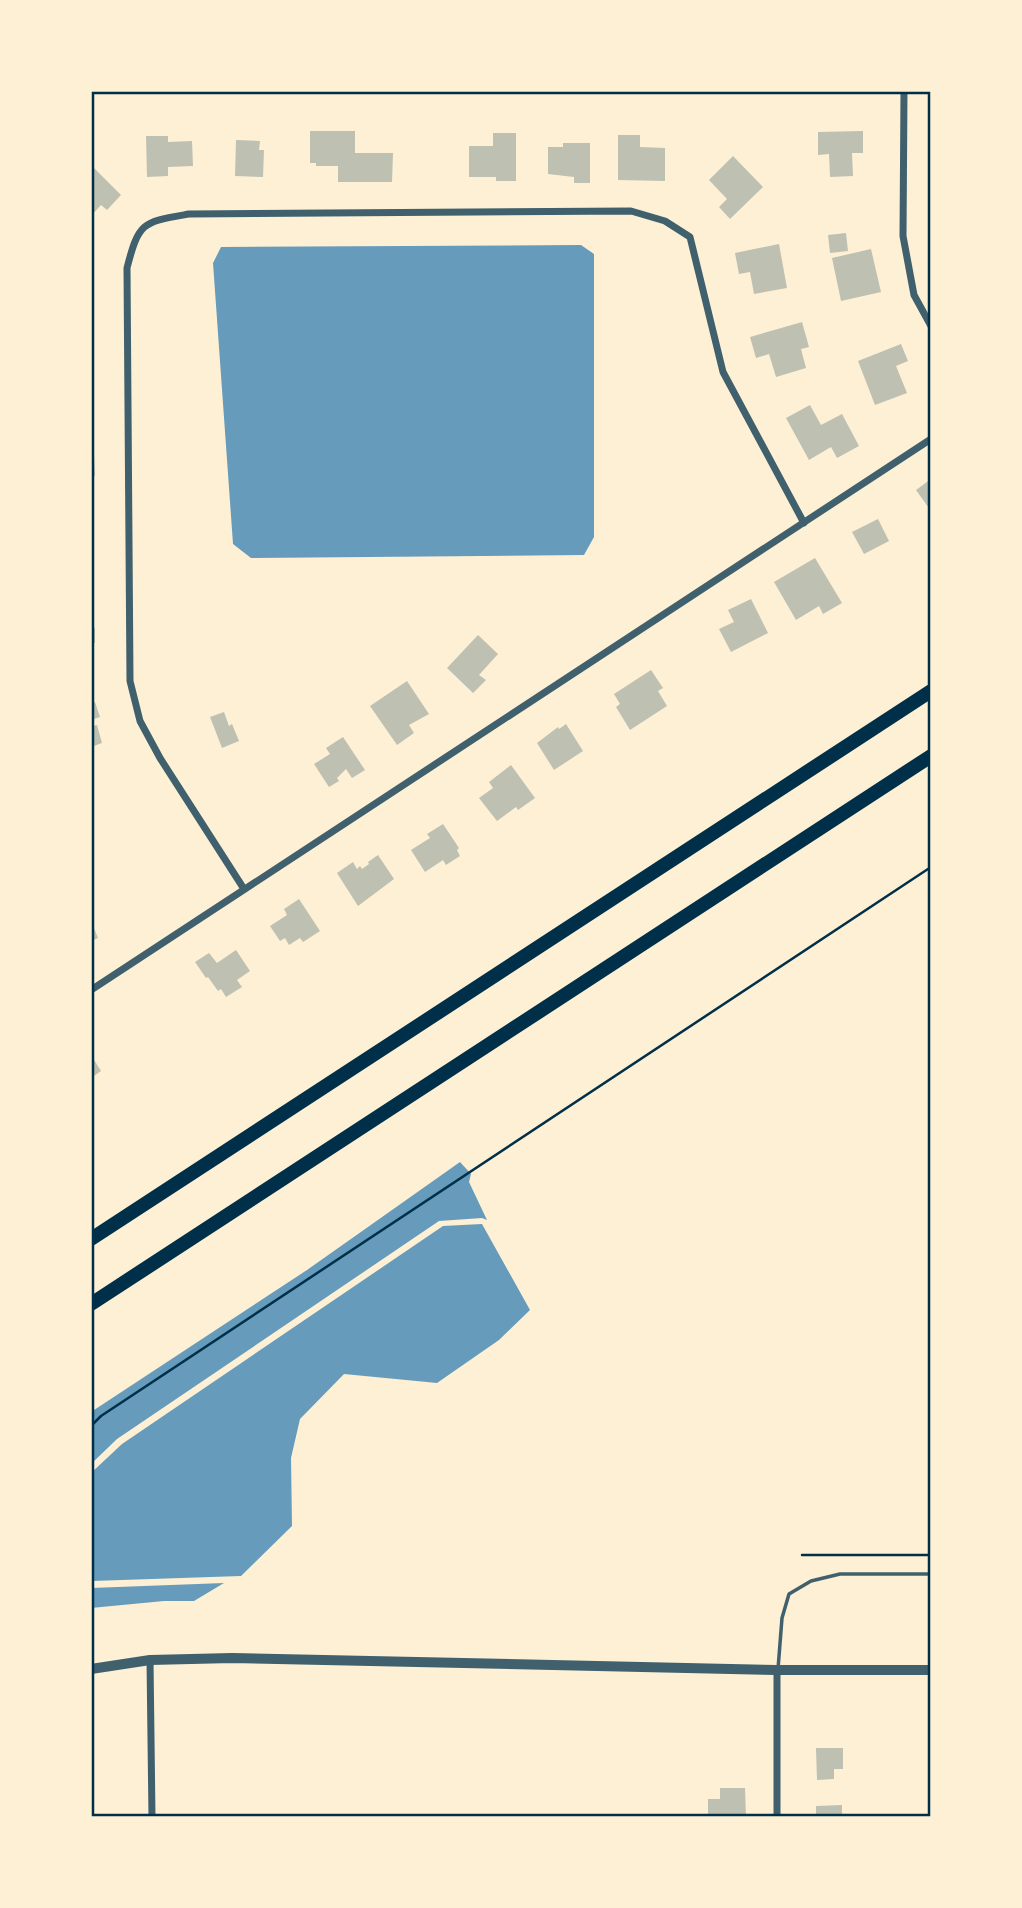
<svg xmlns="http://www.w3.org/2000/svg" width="1022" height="1908" font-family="'Source Sans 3',sans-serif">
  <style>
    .water { fill: #669bbc }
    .building { fill: #bec0b2 }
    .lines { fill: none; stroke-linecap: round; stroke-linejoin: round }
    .path { stroke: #003049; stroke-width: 2.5 }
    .service { stroke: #3f606c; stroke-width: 3.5 }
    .minor { stroke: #3f606c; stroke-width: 7 }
    .tertiary { stroke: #3f606c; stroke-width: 10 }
    .motorway { stroke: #003049; stroke-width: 14 }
    .neatline { fill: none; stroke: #003049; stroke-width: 2.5 }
  </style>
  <rect width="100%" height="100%" fill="#fdf0d5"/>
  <!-- water -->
  <path class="water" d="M581 245 594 254V537L584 555 251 558 233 544 213 263 221 247Z
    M460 1162 471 1174 469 1182 487 1220 482 1218 439 1221 117 1439 91 1464V1412L307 1270Z
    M482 1224 530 1310 499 1340 437 1383 344 1374 300 1419 291 1458 292 1526 241 1576 92 1581 91 1473 122 1444 443 1226Z
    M224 1583 194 1601H164L91 1608V1588Z"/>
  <!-- building -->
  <path class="building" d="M310 131H355V153H393L392 182H338V166H316V163H310Z
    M863 131V153H852L853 176 830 177 829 154 818 155V132Z
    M493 133H516V181H496V177H469V146H493Z
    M618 135H640V147L665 148V181L618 180Z
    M146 136H168V142L192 141 193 166 168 167V176L147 177Z
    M236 140 260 141 259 150H264L263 177 235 176Z
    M563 143H590V183H574V177L548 174V147H563Z
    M733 156 763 187 730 219 719 207 727 199 709 180Z
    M94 168 121 195 107 210 101 205 91 216V171Z
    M846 233 848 251 830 253 828 235Z
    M779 244 787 288 754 294 750 272 739 274 735 253Z
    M871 249 881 292 841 301 832 258Z
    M802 322 809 347 801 349 806 368 776 377 769 354 756 358 750 337Z
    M901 344 908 361 896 366 907 393 875 405 858 361Z
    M91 398H94V415H91Z
    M810 405 821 425 842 414 859 446 837 458 831 447 809 460 786 418Z
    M91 454H94L95 476 91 477Z
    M931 479V511L916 490Z
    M878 519 889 541 864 554 852 532Z
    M815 558 842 603 823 614 819 606 796 620 774 582Z
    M91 570H94V593L91 594Z
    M751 599 768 633 731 652 719 629 734 622 728 610Z
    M91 628H95V643H91Z
    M478 635 498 654 479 675 486 680 473 693 447 668Z
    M651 670 663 688 658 691 667 706 630 730 616 707 620 704 614 694Z
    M407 681 429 714 409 725 414 733 397 745 370 706Z
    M95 702 100 717 91 720V703Z
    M224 712 229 726 232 724 239 741 222 748 210 717Z
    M91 721 93 726 97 725 102 743 91 747Z
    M566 724 583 751 554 770 537 743 558 727 559 729Z
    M343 737 365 770 352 778 346 769 337 778 339 781 329 787 314 764 330 754 326 748Z
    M511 765 535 798 518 810 516 807 497 821 479 798 493 788 489 782Z
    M443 824 459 848 457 850 460 856 446 865 443 860 425 872 411 850 430 838 427 834Z
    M378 855 394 879 358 906 337 873 353 862 357 869 360 866 362 869 369 864 368 862Z
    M299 899 320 931 303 942 300 938 289 945 285 938 280 941 270 926 287 915 284 909Z
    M91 921 98 938 91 941Z
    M236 950 250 971 237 980 242 987 226 997 221 989 218 991 208 977 206 978 195 962 209 953 217 963Z
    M91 1055 101 1071 91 1078Z
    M816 1748H843V1769H834V1779L817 1780Z
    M720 1788H745L746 1817H708V1799H720Z
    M842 1805V1817H816V1806Z"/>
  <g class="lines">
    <!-- path -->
    <path class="path" d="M91 1426 101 1416 931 867
      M802 1555H931"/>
    <!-- service -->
    <path class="service" d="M778 1669 782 1618 789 1594 811 1581 840 1574H931"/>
    <!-- minor -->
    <path class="minor" d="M904 91 903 236 914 295 931 326
      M244 889 160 758 140 721 130 681 127 268C139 221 143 222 189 214L631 211 665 221 690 237 723 372 804 523
      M91 990 931 439
      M150 1660 152 1817
      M777 1817V1670"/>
    <!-- tertiary -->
    <path class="tertiary" d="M91 1669 150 1660 232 1658 777 1670H931"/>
    <!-- motorway -->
    <path class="motorway" d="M91 1239 931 691
      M91 1304 931 756"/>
  </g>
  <!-- border -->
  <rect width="1022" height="1908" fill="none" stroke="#fdf0d5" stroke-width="186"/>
  <rect x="93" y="93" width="836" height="1722" class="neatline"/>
</svg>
